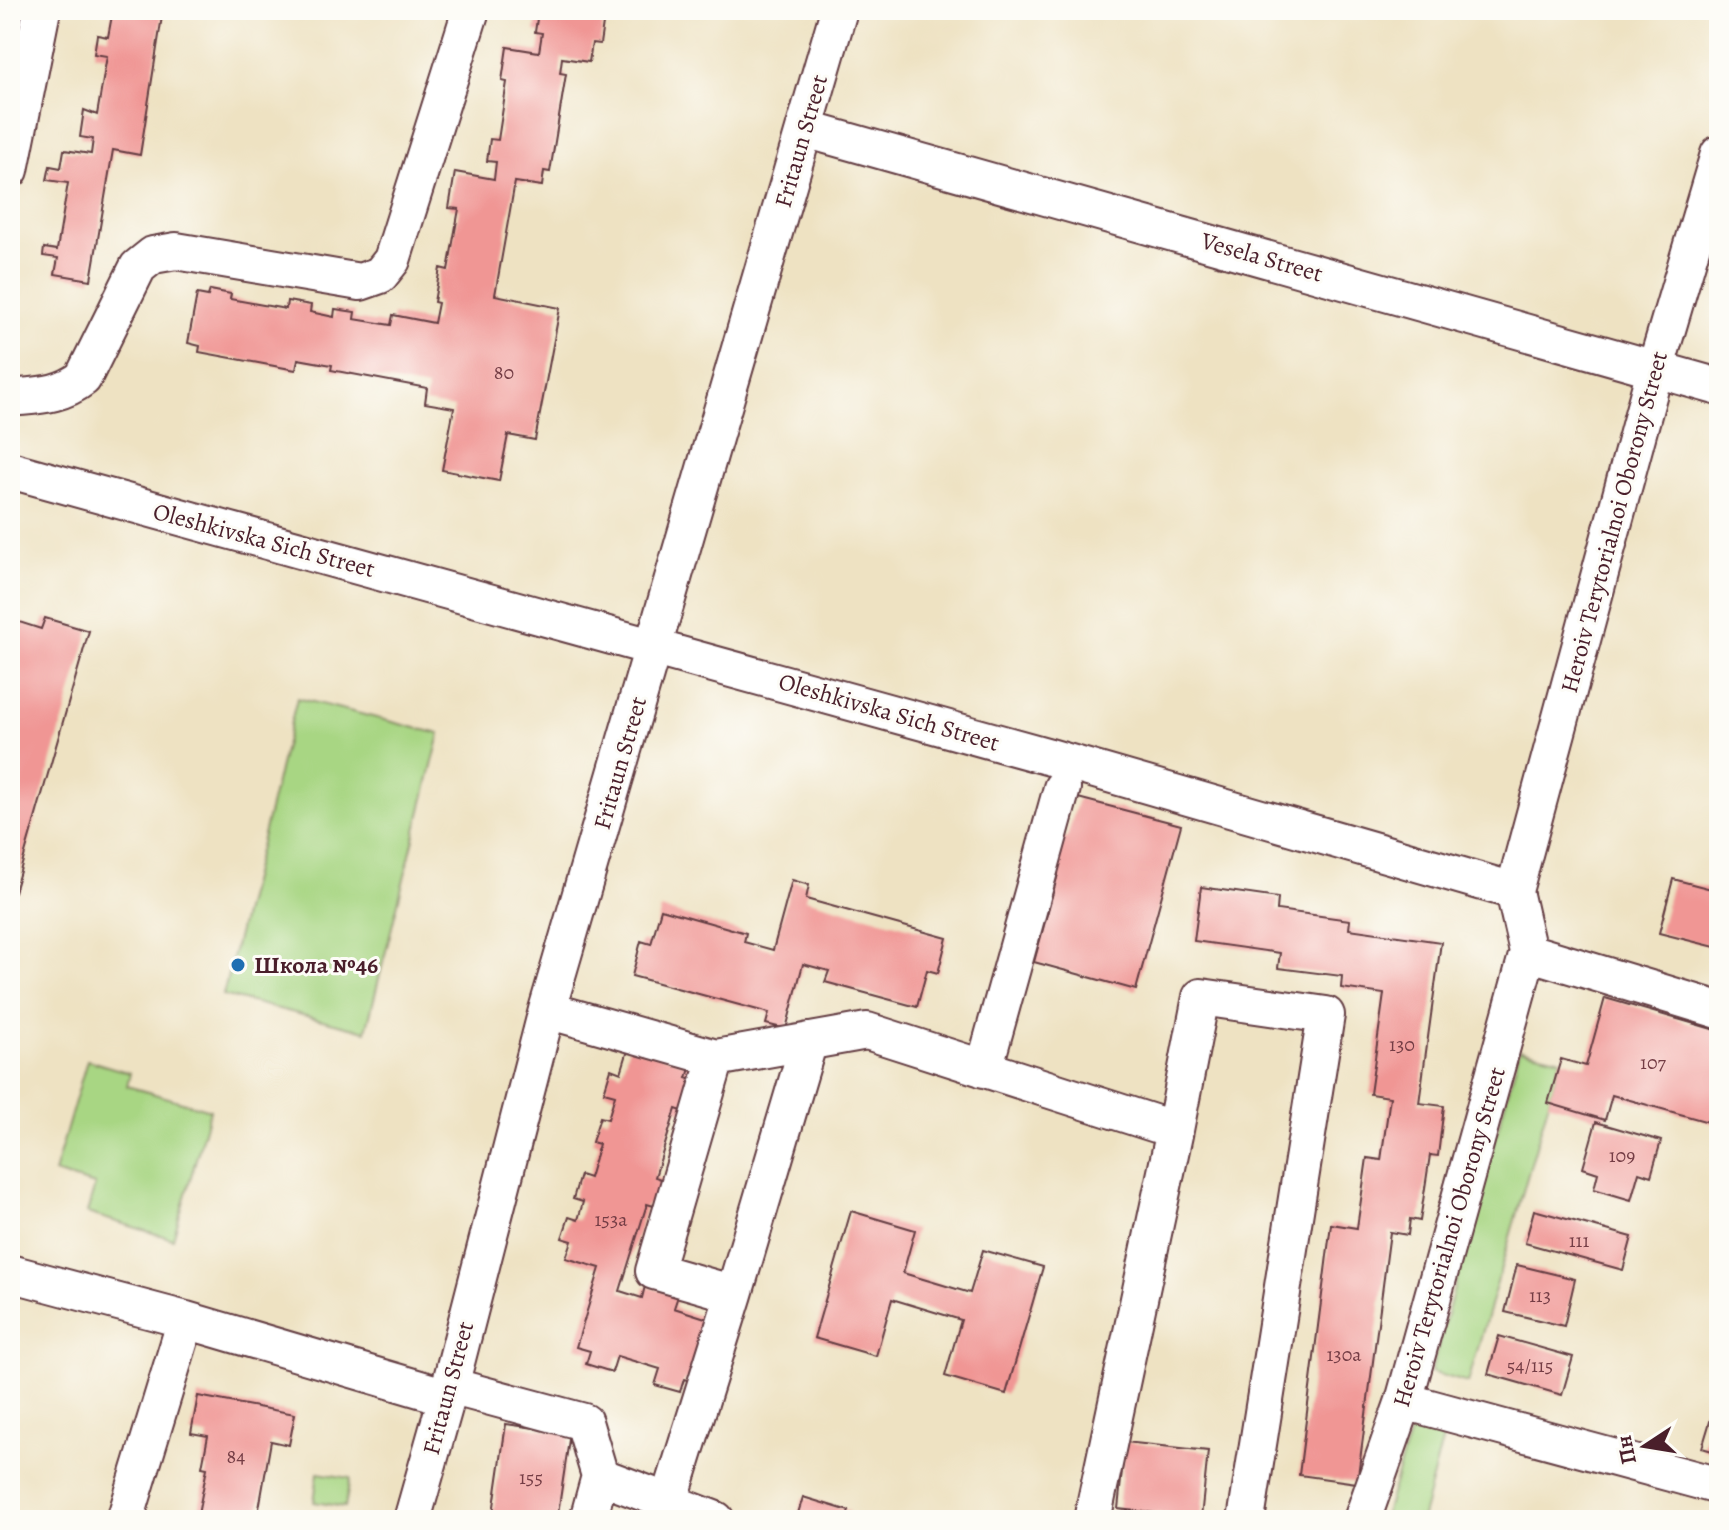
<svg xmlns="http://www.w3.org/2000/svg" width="1729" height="1530" font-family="Alegreya,serif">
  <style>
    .green { fill: #a8d683; stroke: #797a57; stroke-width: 2 }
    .building { fill: #f09694 }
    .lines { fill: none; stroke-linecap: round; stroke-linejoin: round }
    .minor-casing { stroke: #633c42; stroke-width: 40 }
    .minor { stroke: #fff; stroke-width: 36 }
    .poi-dot { fill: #1f6fb2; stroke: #fdfcf7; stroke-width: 3 }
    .labels { text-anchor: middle; stroke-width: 6; stroke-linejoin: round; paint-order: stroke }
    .number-label { font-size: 20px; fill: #743d45 }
    .street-label { font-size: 24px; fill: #4a1f2b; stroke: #fdfcf7 }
    .poi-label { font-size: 24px; font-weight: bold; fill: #4a1f2b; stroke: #fdfcf7; text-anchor: start }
  </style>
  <rect width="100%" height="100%" fill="#fdfcf7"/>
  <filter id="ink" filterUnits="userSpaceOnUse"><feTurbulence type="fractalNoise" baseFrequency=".0125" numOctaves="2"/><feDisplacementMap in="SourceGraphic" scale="16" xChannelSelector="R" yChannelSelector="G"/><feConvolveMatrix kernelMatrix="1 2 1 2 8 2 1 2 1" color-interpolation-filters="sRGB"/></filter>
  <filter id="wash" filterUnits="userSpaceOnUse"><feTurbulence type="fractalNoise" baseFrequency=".006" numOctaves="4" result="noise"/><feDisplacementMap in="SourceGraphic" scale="32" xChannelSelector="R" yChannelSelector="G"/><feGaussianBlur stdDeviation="1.8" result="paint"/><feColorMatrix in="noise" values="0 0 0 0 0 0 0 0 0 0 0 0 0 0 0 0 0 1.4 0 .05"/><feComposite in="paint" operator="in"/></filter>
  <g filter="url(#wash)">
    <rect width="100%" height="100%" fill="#eee2c2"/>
    <!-- green -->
    <path class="green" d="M297 698 440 734 366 1031 223 995Z
      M1520 1049 1561 1059 1468 1383 1431 1372Z
      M87 1060 130 1073 127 1086 210 1110 173 1239 87 1213 95 1185 54 1173Z
      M1411 1429 1445 1431 1421 1520H1383Z
      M318 1473 350 1478 345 1507 314 1502Z"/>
    <g id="blocks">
      <!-- building -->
      <path class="building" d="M113 10H163L140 155 113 150 91 280 55 274 58 258 43 256 44 248 57 250 68 183 47 180 50 166 61 168 64 150 91 154 93 139 80 137 84 110 97 115 107 56 94 54 97 35 108 37Z
        M547 10H605L600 44 592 43 589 62 562 58 560 73 566 74 550 172 544 171 542 186 515 182 495 295 560 308 535 440 508 435 499 481 442 470 454 408 425 403 427 388 331 370 332 365 298 359 296 370 199 352 200 346 188 343 197 294 208 296 210 290 231 294 230 299 286 309 287 301 311 305 310 312 334 317 335 309 355 312 354 319 391 325 393 315 434 323 438 303 434 302 440 268 448 270 459 209 449 208 455 172 494 179 496 162 487 161 490 139 498 140 507 82 502 81 507 47 539 52 542 33 535 32 538 12 546 14Z
        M45 618 89 631 14 892 10 891V619L41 629Z
        M1078 798 1181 825 1136 990 1034 962 1058 874 1049 872 1058 835 1067 838Z
        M1673 879 1719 891V948L1659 933Z
        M792 880 809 885 806 899 947 938 938 973 927 970 917 1007 825 982 829 971 803 964 786 1029 766 1024 769 1013 632 976 641 941 651 944 661 909 746 933 744 942 773 950Z
        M1201 887 1278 898 1277 910 1350 920 1349 929 1441 942 1419 1103 1444 1106 1438 1156 1430 1155 1420 1221 1410 1219 1408 1235 1390 1232 1357 1483 1299 1475 1331 1224 1357 1228 1367 1158 1381 1160 1390 1097 1370 1094 1384 994 1341 988 1342 976 1278 968 1280 953 1194 941Z
        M1605 998 1719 1031V1125L1612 1095 1605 1120 1548 1103 1561 1059 1586 1066Z
        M629 1047 691 1065 687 1078 697 1081 688 1113 676 1109 655 1177 672 1183 664 1209 647 1204 620 1291 642 1298 645 1286 678 1296 674 1308 718 1322 700 1384 684 1379 680 1392 655 1385 660 1369 617 1356 612 1372 586 1364 590 1351 576 1347 600 1268 566 1258 572 1241 562 1238 569 1217 578 1220 583 1202 573 1199 580 1175 589 1178 599 1144 592 1142 600 1117 608 1119 615 1095 604 1092 611 1069 621 1073Z
        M1596 1122 1661 1141 1651 1176 1639 1172 1631 1200 1594 1189 1598 1173 1583 1168Z
        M1534 1210 1632 1237 1623 1270 1525 1243Z
        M851 1211 915 1230 903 1273 970 1293 983 1250 1043 1267 1006 1394 945 1376 961 1320 892 1299 876 1356 814 1338Z
        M1517 1265 1575 1279 1564 1326 1505 1312Z
        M1499 1336 1573 1357 1562 1395 1488 1374Z
        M1718 1395H1719V1453L1702 1448Z
        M198 1396 295 1414 289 1445 271 1441 257 1520H197L207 1468 202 1467 208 1436 191 1433Z
        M506 1424 570 1433 557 1520H492Z
        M1125 1442 1208 1451 1201 1518 1118 1509Z
        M803 1497 849 1511 846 1520H796Z"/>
    </g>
  </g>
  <g filter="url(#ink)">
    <use href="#blocks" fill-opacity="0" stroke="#633c42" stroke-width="2"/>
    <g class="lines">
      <!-- minor casing -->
      <g class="minor-casing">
        <path id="minor" d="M805 129 1719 387
          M10 170 42 10
          M10 398C37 395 60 396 83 378L138 267 153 255 176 251 360 282 380 275 392 260 471 10
          M10 470 1050 757 1514 891 1528 952 1719 1010
          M1514 891 1655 370 1719 154
          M547 1010 716 1058 867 1031 1175 1130 1201 997 1326 1015 1246 1520
          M984 1069 1062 788
          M10 1273 186 1320 447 1397
          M734 1294 809 1041
          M450 1386 584 1422 600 1476 716 1520
          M1404 1401 1719 1486
          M669 1502 734 1294 654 1271 716 1058
          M125 1520 186 1320
          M412 1520 450 1386 547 1010 839 10
          M588 1520 600 1476
          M1092 1520 1175 1130
          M1362 1520 1404 1401 1528 952"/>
      </g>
      <!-- minor -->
      <use href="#minor" class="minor"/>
    </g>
  </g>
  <!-- markers -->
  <circle class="poi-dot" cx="238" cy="965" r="8"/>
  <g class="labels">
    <!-- number labels -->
    <g class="number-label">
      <text x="504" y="379">80</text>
      <text x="1402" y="1051">130</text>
      <text x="1653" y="1069">107</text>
      <text x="1622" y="1162">109</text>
      <text x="611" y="1226">153а</text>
      <text x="1579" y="1247">111</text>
      <text x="1540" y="1302">113</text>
      <text x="1344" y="1361">130а</text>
      <text x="1530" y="1372">54/115</text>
      <text x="236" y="1463">84</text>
      <text x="531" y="1484">155</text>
    </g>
    <!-- street labels -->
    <g class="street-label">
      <text transform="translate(801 141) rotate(-74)" y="8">Fritaun Street</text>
      <text transform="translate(1262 257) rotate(16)" y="8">Vesela Street</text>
      <text transform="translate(1614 522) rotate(-75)" y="8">Heroiv Terytorialnoi Oborony Street</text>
      <text transform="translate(264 540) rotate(15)" y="8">Oleshkivska Sich Street</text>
      <text transform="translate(889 712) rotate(16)" y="8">Oleshkivska Sich Street</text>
      <text transform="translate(620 763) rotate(-74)" y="8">Fritaun Street</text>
      <text transform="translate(1449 1237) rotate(-74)" y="8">Heroiv Terytorialnoi Oborony Street</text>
      <text transform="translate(448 1388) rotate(-75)" y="8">Fritaun Street</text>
    </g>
    <!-- poi labels -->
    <g class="poi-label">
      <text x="254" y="973">Школа №46</text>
    </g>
  </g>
  <!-- margin -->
  <rect width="1729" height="1530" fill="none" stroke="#fdfcf7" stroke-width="40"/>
  <!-- north arrow -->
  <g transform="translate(1645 1446) rotate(258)" stroke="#fdfcf7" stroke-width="6" paint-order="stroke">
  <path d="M0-6L14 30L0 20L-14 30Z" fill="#4a1f2b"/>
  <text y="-12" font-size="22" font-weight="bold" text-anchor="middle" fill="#4a1f2b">Пн</text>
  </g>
</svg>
